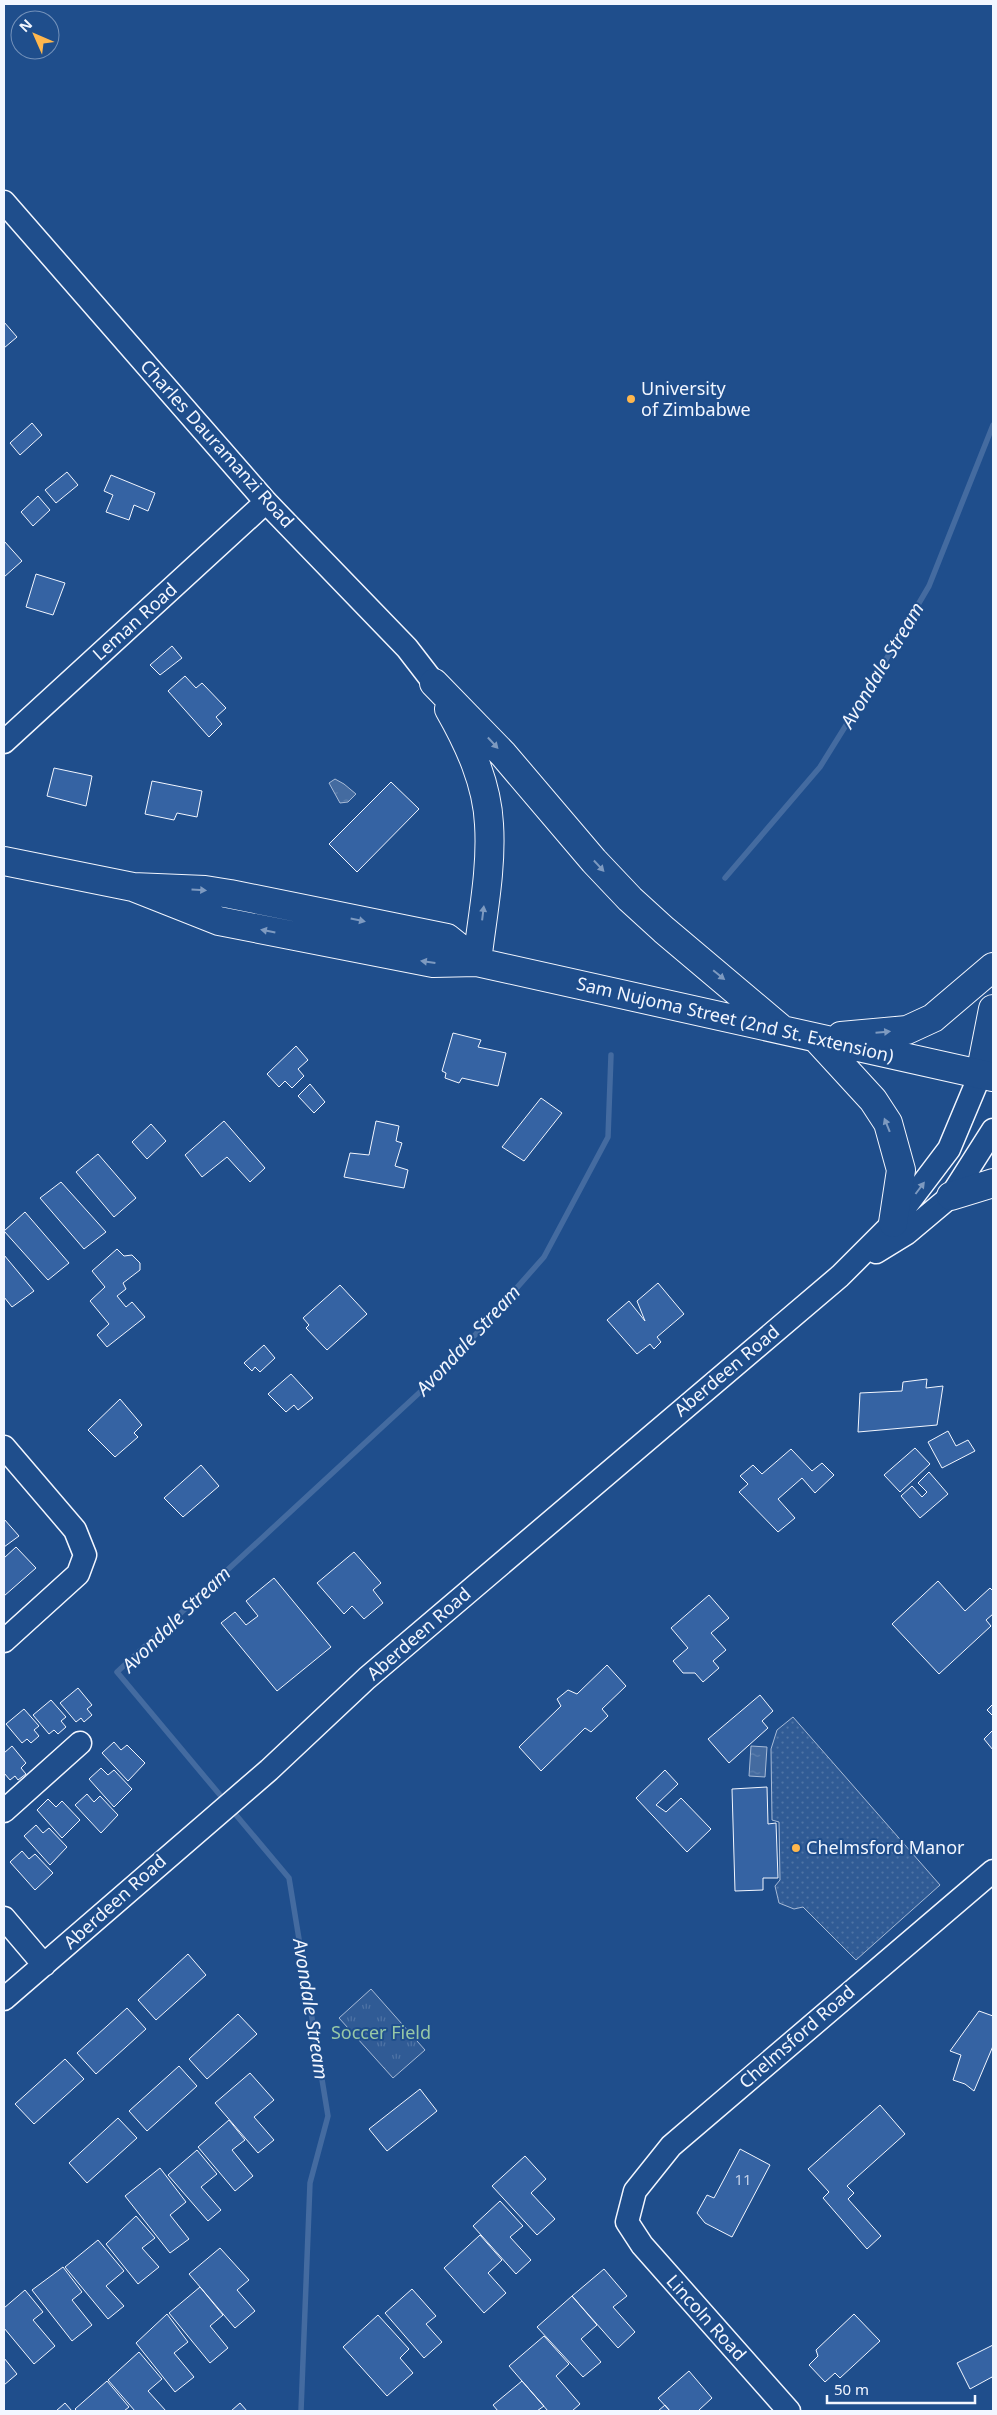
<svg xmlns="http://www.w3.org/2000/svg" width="997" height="2415" font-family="'Noto Sans',sans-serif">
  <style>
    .grass { fill: url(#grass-dots); stroke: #a8bbd7 }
    .park { fill: url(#park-tufts); stroke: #a8bbd7 }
    .water { fill: url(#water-ripples); stroke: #a8bbd7 }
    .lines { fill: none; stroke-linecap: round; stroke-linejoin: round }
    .stream { stroke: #446ba0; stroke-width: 5.5 }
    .building { fill: #3563a3; stroke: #f2f6ff }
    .minor-casing { stroke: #f2f6ff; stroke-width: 25 }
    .major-casing { stroke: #f2f6ff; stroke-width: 30 }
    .highway-casing { stroke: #f2f6ff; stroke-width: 30 }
    .minor { stroke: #1f4e8c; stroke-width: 22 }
    .major { stroke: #1f4e8c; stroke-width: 28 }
    .highway { stroke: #1f4e8c; stroke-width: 28 }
    .oneway { fill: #7e9ac0 }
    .poi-dot { fill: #ffb74d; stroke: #1f4e8c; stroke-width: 2 }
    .labels { text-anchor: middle; stroke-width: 4; stroke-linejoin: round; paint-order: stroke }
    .number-label { font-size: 15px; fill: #c3d1e8 }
    .poi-label { font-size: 18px; fill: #f2f6ff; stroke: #1f4e8c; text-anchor: start }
    .street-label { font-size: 18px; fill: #f2f6ff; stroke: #1f4e8c }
    .park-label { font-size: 18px; fill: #97c8a6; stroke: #1f4e8c }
    .water-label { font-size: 19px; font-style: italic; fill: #f2f6ff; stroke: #1f4e8c }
  </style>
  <defs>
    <pattern id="grass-dots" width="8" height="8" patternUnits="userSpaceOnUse" patternTransform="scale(1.25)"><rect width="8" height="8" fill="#305b95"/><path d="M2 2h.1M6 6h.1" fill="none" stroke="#4e73a5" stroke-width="1.8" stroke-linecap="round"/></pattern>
    <pattern id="park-tufts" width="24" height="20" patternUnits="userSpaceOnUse" patternTransform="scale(1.25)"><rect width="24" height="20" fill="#305b95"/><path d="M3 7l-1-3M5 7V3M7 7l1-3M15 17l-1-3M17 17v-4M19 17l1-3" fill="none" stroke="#4e73a5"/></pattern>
    <pattern id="water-ripples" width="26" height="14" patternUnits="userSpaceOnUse" patternTransform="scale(1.25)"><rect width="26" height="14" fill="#446ba0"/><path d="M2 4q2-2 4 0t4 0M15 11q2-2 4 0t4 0" fill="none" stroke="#5f81ae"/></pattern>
  </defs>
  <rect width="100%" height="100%" fill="#1f4e8c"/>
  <!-- grass -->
  <path class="grass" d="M793 1717 940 1885 856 1960 803 1907 794 1909 779 1903 775 1886 780 1880 779 1822 772 1820 771 1749 777 1730Z"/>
  <!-- park -->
  <path class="park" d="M371 1989 425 2050 393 2078 339 2018Z"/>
  <!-- water -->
  <path class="water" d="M335 779 344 784 356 794 348 802 340 803 329 783Z
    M751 1746 767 1747 765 1777 749 1776Z"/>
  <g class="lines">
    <!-- stream -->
    <path class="stream" d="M725 878 820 767 871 685 929 586 993 425
      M225 1801 117 1672 445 1369 544 1257 608 1137 611 1055
      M231 1809 289 1878 328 2116 310 2183 301 2411"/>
  </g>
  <!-- building -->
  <path class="building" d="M4 322 17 337 4 348Z
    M32 423 42 435 20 455 10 443Z
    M67 472 78 485 56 503 45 490Z
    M111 475 155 493 148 511 134 505 129 520 106 512 113 495 104 491Z
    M38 496 50 510 33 526 21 512Z
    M4 541 22 561 4 577Z
    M36 574 65 583 53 615 26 607Z
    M172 646 182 658 160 675 150 665Z
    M185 676 196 688 202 683 226 708 216 717 222 724 209 737 168 691Z
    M54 768 92 776 86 806 47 796Z
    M152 781 202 791 197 817 177 813 174 820 145 814Z
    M391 782 419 809 357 872 329 844Z
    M453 1033 481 1040 478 1047 506 1053 498 1086 462 1078 459 1083 445 1078 446 1073 442 1071Z
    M296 1046 308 1060 298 1069 304 1076 292 1088 285 1081 279 1087 267 1074Z
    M310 1084 325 1102 314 1113 298 1096Z
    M541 1098 562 1113 524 1161 502 1147Z
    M224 1121 265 1168 250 1182 227 1157 202 1177 185 1155Z
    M376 1121 399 1126 396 1141 402 1143 395 1166 408 1170 404 1188 344 1177 350 1153 369 1155Z
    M151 1124 166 1141 147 1159 132 1142Z
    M98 1154 136 1198 114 1217 76 1172Z
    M61 1182 106 1232 84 1249 40 1198Z
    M25 1212 69 1263 48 1280 4 1231Z
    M117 1249 124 1256 132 1255 140 1263V1270L123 1283 126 1289 117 1296 126 1307 132 1302 145 1317 107 1347 97 1335 109 1324 90 1301 105 1287 92 1271Z
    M4 1255 34 1291 12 1307 4 1297Z
    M658 1283 684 1314 657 1337 661 1342 654 1349 650 1344 637 1354 607 1320 629 1301 645 1321 637 1301Z
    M340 1285 367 1314 327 1350 306 1328 309 1325 303 1318Z
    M264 1345 275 1358 260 1372 255 1367 252 1371 244 1363Z
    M291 1374 313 1398 298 1410 294 1405 286 1412 268 1394Z
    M927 1379 926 1388 943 1386 937 1425 858 1432 860 1393 902 1391 903 1382Z
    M120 1399 142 1425 134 1433 138 1437 115 1457 88 1430Z
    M948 1431 956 1446 968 1440 975 1451 942 1468 928 1442Z
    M915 1448 930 1464 900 1492 884 1475Z
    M791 1449 812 1471 822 1463 834 1475 815 1493 802 1478 778 1499 795 1518 778 1532 739 1492 748 1484 740 1476 753 1465 762 1474Z
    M201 1465 219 1486 183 1517 164 1498Z
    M929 1472 948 1494 920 1518 901 1496 912 1486 922 1497 927 1492 918 1483Z
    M4 1519 19 1536 4 1547Z
    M16 1547 36 1568 4 1596V1558Z
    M354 1552 381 1583 373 1590 383 1603 364 1619 352 1606 344 1614 317 1583Z
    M274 1578 331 1647 277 1691 221 1623 235 1612 246 1625 258 1616 246 1601Z
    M938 1581 965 1611 990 1588 993 1591V1614L986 1620 991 1626 939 1674 892 1624Z
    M709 1595 729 1618 711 1633 726 1650 713 1661 719 1668 703 1682 695 1673H683L673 1661 688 1648 671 1628Z
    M607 1665 626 1686 602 1709 608 1716 591 1732 585 1728 541 1771 519 1747 561 1706 557 1699 568 1690 577 1694Z
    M78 1688 92 1705 87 1709 92 1715 84 1722 81 1718 76 1722 60 1703Z
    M760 1695 773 1711 762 1721 768 1728 729 1763 708 1739Z
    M51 1700 66 1717 61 1721 66 1727 58 1734 54 1730 49 1734 33 1715Z
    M993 1704V1716L987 1710Z
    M24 1709 39 1726 34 1730 39 1736 31 1743 27 1739 22 1743 6 1724Z
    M993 1730V1750L984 1739Z
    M114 1742 121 1750 127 1745 145 1763 128 1781 102 1753Z
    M12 1746 26 1763 21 1768 26 1774 18 1780 15 1776 10 1780 4 1773V1753Z
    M101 1768 108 1775 114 1770 132 1789 114 1807 89 1779Z
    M665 1770 678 1784 656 1805 666 1812 681 1798 711 1829 687 1852 636 1798Z
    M767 1787 768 1824 776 1823 778 1878H763V1890L735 1891 732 1789Z
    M87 1794 94 1802 100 1796 118 1815 101 1833 75 1805Z
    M48 1799 56 1807 62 1801 80 1820 62 1838 37 1810Z
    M36 1825 43 1833 49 1828 67 1847 50 1865 24 1836Z
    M22 1851 29 1859 35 1854 53 1873 35 1890 10 1862Z
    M188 1954 206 1975 156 2020 138 2000Z
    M127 2008 146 2029 96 2074 77 2053Z
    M979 2011 993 2016V2046L974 2091 965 2084 953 2080 961 2055 950 2051Z
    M238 2014 257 2034 207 2079 189 2059Z
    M65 2059 84 2079 34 2124 15 2104Z
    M179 2066 197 2086 147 2131 129 2111Z
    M250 2073 274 2100 254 2117 274 2140 258 2153 215 2103Z
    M420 2089 437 2111 387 2151 369 2129Z
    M880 2105 905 2134 847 2186 854 2193 848 2199 881 2236 867 2249 823 2198 829 2192 808 2169Z
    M118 2118 137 2138 87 2183 69 2163Z
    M229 2120 245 2140 232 2150 253 2176 235 2191 198 2147Z
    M740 2149 770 2165 732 2237 705 2223 697 2213 707 2195 714 2198Z
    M197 2150 217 2174 201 2187 221 2210 208 2221 168 2175Z
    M525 2156 546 2179 531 2193 555 2219 537 2235 492 2186Z
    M160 2168 186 2202 170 2215 189 2239 170 2253 125 2196Z
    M500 2201 523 2226 510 2237 531 2260 516 2274 473 2226Z
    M136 2216 155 2238 142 2248 159 2267 138 2284 106 2244Z
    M480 2235 502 2260 488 2273 506 2293 484 2313 444 2268Z
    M98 2240 124 2271 106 2286 124 2306 108 2319 65 2267Z
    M220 2248 249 2280 237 2290 255 2311 235 2328 189 2274Z
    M63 2267 82 2292 72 2300 92 2325 72 2341 32 2290Z
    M604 2269 627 2296 613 2307 635 2332 618 2348 572 2296Z
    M200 2287 223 2315 210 2326 228 2348 210 2363 169 2313Z
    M412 2289 436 2316 426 2324 442 2342 424 2358 385 2313Z
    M25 2290 43 2312 33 2320 55 2346 34 2364 4 2328V2308Z
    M572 2296 597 2325 581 2339 601 2362 583 2377 537 2327Z
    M167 2314 188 2342 174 2353 194 2377 175 2392 136 2343Z
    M854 2314 880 2341 840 2378 835 2373 825 2382 809 2365 818 2356 816 2350Z
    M378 2315 409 2349 400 2358 413 2373 387 2396 343 2347Z
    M544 2336 569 2364 556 2376 580 2404 572 2411H548L509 2366Z
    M993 2345V2380L992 2377 970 2389 957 2363Z
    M139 2352 162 2379 148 2391 166 2411H135L108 2380Z
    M4 2358 17 2374 4 2385Z
    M689 2371 712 2398 699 2410 700 2411H670L658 2398Z
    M107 2381 129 2407 124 2411H77L75 2409Z
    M522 2381 544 2406 537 2411H498L493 2405Z
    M65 2403 72 2411H56Z
    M240 2403 247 2411H231Z
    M665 2405 670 2411H658Z"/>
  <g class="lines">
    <!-- minor casing -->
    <g class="minor-casing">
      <path id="minor" d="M4 202 266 502 407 648 434 683
        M4 742 266 502
        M876 1252 907 1233 951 1196 993 1130
        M4 1447 75 1530 85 1555 78 1574 4 1641
        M4 1811 80 1743
        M4 1918 44 1965
        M4 1999 269 1770 367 1678 840 1276 893 1223 949 1149 980 1075
        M789 2411 642 2245 627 2222 635 2191 671 2146 993 1871"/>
    </g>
    <!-- major casing -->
    <g class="major-casing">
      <path id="major" d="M980 1075 993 1009"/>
    </g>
    <!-- highway casing -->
    <g class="highway-casing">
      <path id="highway" d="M434 683 503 754 594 861 630 899 664 930 779 1027
        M449 709C469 744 487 783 489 824 492 870 482 917 477 962
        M4 861 133 887 205 890 230 894 447 938 477 962
        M133 887 219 921 433 963 477 962 993 1077
        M841 1036 907 1030 933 1018 993 967
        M817 1039 873 1100 888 1123 901 1170 893 1223
        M951 1196 993 1183"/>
    </g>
    <!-- minor -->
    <use href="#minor" class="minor"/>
    <!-- major -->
    <use href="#major" class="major"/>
    <!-- highway -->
    <use href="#highway" class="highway"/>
  </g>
  <!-- one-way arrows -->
  <defs><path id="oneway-solid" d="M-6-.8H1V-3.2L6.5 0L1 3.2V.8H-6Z" transform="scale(1.25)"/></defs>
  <g class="oneway">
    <use href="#oneway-solid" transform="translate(493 743) rotate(47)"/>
    <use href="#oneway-solid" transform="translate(599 866) rotate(47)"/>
    <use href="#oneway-solid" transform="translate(199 890) rotate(3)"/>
    <use href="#oneway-solid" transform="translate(483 913) rotate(-83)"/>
    <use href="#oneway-solid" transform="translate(358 920) rotate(12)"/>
    <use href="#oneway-solid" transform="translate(268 931) rotate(-169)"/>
    <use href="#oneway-solid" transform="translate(428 962) rotate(-172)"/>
    <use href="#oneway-solid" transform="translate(719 975) rotate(39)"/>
    <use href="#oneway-solid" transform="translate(883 1032) rotate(-5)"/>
    <use href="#oneway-solid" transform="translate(887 1125) rotate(-112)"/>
    <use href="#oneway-solid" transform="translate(920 1188) rotate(-53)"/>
  </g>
  <!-- markers -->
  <g class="poi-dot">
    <circle cx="631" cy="399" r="5"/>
    <circle cx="796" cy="1848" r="5"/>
  </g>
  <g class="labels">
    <!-- number labels -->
    <g class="number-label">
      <text x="743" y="2185">11</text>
    </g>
    <!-- poi labels -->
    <g class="poi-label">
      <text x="641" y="395">University<tspan x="641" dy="21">of Zimbabwe</tspan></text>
      <text x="806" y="1854">Chelmsford Manor</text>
    </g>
    <!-- street labels -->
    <g class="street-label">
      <text transform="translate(217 444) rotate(48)" y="6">Charles Dauramanzi Road</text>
      <text transform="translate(135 622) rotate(-42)" y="6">Leman Road</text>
      <text transform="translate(735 1020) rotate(13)" y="6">Sam Nujoma Street (2nd St. Extension)</text>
      <text transform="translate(727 1371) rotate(-40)" y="6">Aberdeen Road</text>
      <text transform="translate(419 1634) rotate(-41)" y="6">Aberdeen Road</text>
      <text transform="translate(115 1902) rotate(-42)" y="6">Aberdeen Road</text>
      <text transform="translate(797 2037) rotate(-41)" y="6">Chelmsford Road</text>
      <text transform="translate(706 2318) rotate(48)" y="6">Lincoln Road</text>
    </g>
    <!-- park labels -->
    <g class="park-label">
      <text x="381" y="2039">Soccer Field</text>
    </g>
    <!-- water labels -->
    <g class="water-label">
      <text transform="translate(882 665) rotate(-59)" y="7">Avondale Stream</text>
      <text transform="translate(468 1340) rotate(-47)" y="7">Avondale Stream</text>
      <text transform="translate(176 1619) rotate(-44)" y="7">Avondale Stream</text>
      <text transform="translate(311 2009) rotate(81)" y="7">Avondale Stream</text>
    </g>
  </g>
  <!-- border -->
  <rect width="997" height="2415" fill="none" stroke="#f2f6ff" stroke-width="10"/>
  <!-- north arrow -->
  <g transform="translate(35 35) rotate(315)"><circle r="24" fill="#1f4e8c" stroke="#7391ba"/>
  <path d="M0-4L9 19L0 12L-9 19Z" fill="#ffb74d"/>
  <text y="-8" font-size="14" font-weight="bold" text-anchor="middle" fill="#f2f6ff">N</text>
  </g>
  <!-- scale -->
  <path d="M827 2395v8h148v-8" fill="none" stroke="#f2f6ff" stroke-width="2.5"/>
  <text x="834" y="2395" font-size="15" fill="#f2f6ff" stroke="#1f4e8c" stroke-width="4" paint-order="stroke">50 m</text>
</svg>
